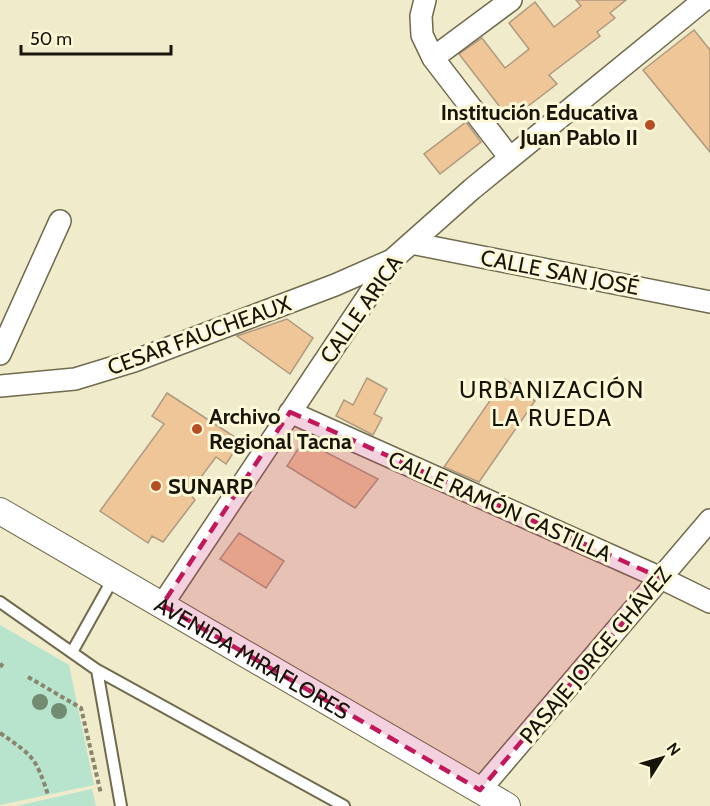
<svg xmlns="http://www.w3.org/2000/svg" width="710" height="806" font-family="Cabin,sans-serif">
  <style>
    .green { fill: #b8e4cd }
    .building { fill: #efc698; stroke: #af9980; stroke-width: 1.5 }
    .lines { fill: none; stroke-linecap: round; stroke-linejoin: round }
    .service-casing { stroke: #706b4e; stroke-width: 14 }
    .minor-casing { stroke: #706b4e; stroke-width: 24 }
    .tertiary-casing { stroke: #706b4e; stroke-width: 28 }
    .path { stroke: #89856e; stroke-width: 4; stroke-dasharray: 4.5 3; stroke-linecap: butt }
    .service { stroke: #fff; stroke-width: 10 }
    .minor { stroke: #fff; stroke-width: 21 }
    .tertiary { stroke: #fff; stroke-width: 26 }
    .tree { fill: #728c71 }
    .marked { fill: #c2185b; fill-opacity: 0.2; stroke: #c2185b; stroke-width: 4.5; stroke-dasharray: 12 8; stroke-linejoin: round }
    .poi-dot { fill: #b54f23; stroke: #fdf8d7; stroke-width: 2 }
    .labels { text-anchor: middle; stroke-width: 6; stroke-linejoin: round; paint-order: stroke }
    .poi-label { font-size: 22px; font-weight: bold; fill: #171509; stroke: #fdf8d7; text-anchor: start }
    .street-label { font-size: 22px; fill: #171509; stroke: #fdf8d7 }
    .neighbourhood-label { font-size: 24px; letter-spacing: 1.5px; fill: #171509; stroke: #fdf8d7 }
  </style>
  <rect width="100%" height="100%" fill="#f0ebca"/>
  <!-- green -->
  <path class="green" d="M0 625 69 665 94 785 0 805Z
    M92 789 96 806H16Z"/>
  <!-- building -->
  <path class="building" d="M576 0H626L610 13 615 18 597 32 600 36 549 75 557 84 510 120 459 54 482 38 505 68 529 49 509 23 535 2 554 27 581 6Z
    M694 30 710 50V152L643 70Z
    M466 122 481 142 440 174 424 154Z
    M287 319 313 338 290 374 237 336Z
    M367 378 387 389 374 414 382 418 373 435 336 416 344 400 353 405Z
    M505 379 535 401 479 482 444 467Z
    M167 393 241 441 226 464 216 457 189 493 195 500 163 542 152 536 148 543 100 511 164 424 152 416Z
    M308 443 378 479 355 508 287 466 300 446Z
    M239 533 284 561 266 588 220 559Z"/>
  <g class="lines">
    <!-- service casing -->
    <g class="service-casing">
      <path id="service" d="M0 602 97 670 344 806
        M72 652 114 577
        M97 670 121 806"/>
    </g>
    <!-- minor casing -->
    <g class="minor-casing">
      <path id="minor" d="M425 0 421 16 422 35 433 58 510 158
        M433 58 511 0
        M411 243 710 302
        M0 354 60 221
        M0 386 75 379 134 361 335 285 392 260
        M290 412 661 578 710 602
        M162 605 392 260 472 189 704 0
        M480 790 710 520"/>
    </g>
    <!-- tertiary casing -->
    <g class="tertiary-casing">
      <g id="tertiary">
        <path id="s1" d="M0 511 507 806"/>
      </g>
    </g>
    <!-- path -->
    <path class="path" d="M0 667 4 662
      M28 677 81 708 101 794
      M0 733C32 755 36 757 48 795"/>
    <!-- service -->
    <use href="#service" class="service"/>
    <!-- minor -->
    <use href="#minor" class="minor"/>
    <!-- tertiary -->
    <use href="#tertiary" class="tertiary"/>
  </g>
  <!-- trees -->
  <g class="tree">
    <circle cx="40" cy="702" r="8"/>
    <circle cx="59" cy="711" r="8"/>
  </g>
  <!-- marked area -->
  <path class="marked" d="M290 412 661 578 480 790 162 605Z"/>
  <!-- markers -->
  <g class="poi-dot">
    <circle cx="650" cy="125" r="6"/>
    <circle cx="197" cy="429" r="6"/>
    <circle cx="156" cy="486" r="6"/>
  </g>
  <g class="labels">
    <!-- poi labels -->
    <g class="poi-label">
      <text x="638" y="120" text-anchor="end">Institución Educativa<tspan x="638" dy="25">Juan Pablo II</tspan></text>
      <text x="209" y="424">Archivo<tspan x="209" dy="25">Regional Tacna</tspan></text>
      <text x="168" y="494">SUNARP</text>
    </g>
    <!-- street labels -->
    <g class="street-label">
      <text transform="translate(560 272) rotate(11)" y="8">CALLE SAN JOSÉ</text>
      <text transform="translate(361 309) rotate(-55)" y="8">CALLE ARICA</text>
      <text transform="translate(199 335) rotate(-20)" y="8">CESAR FAUCHEAUX</text>
      <text transform="translate(500 506) rotate(24)" y="8">CALLE RAMÓN CASTILLA</text>
      <text transform="translate(595 655) rotate(-50)" y="8">PASAJE JORGE CHÁVEZ</text>
      <text dy="8" stroke="none"><textPath href="#s1" startOffset="292">AVENIDA MIRAFLORES</textPath></text>
    </g>
    <!-- neighbourhood labels -->
    <g class="neighbourhood-label">
      <text x="552" y="398">URBANIZACIÓN<tspan x="552" dy="28">LA RUEDA</tspan></text>
    </g>
  </g>
  <!-- north arrow -->
  <g transform="translate(662 758) rotate(53)" stroke="#fdf8d7" stroke-width="4.5" paint-order="stroke">
  <path d="M0-4.5L10 22L0 15L-10 22Z" fill="#171509"/>
  <text y="-9" font-size="16" font-weight="bold" text-anchor="middle" fill="#171509">N</text>
  </g>
  <!-- scale -->
  <path d="M21 45v9h150v-9" fill="none" stroke="#171509" stroke-width="3"/>
  <text x="30" y="45" font-size="18" fill="#171509" stroke="#fdf8d7" stroke-width="4.5" paint-order="stroke">50 m</text>
</svg>
